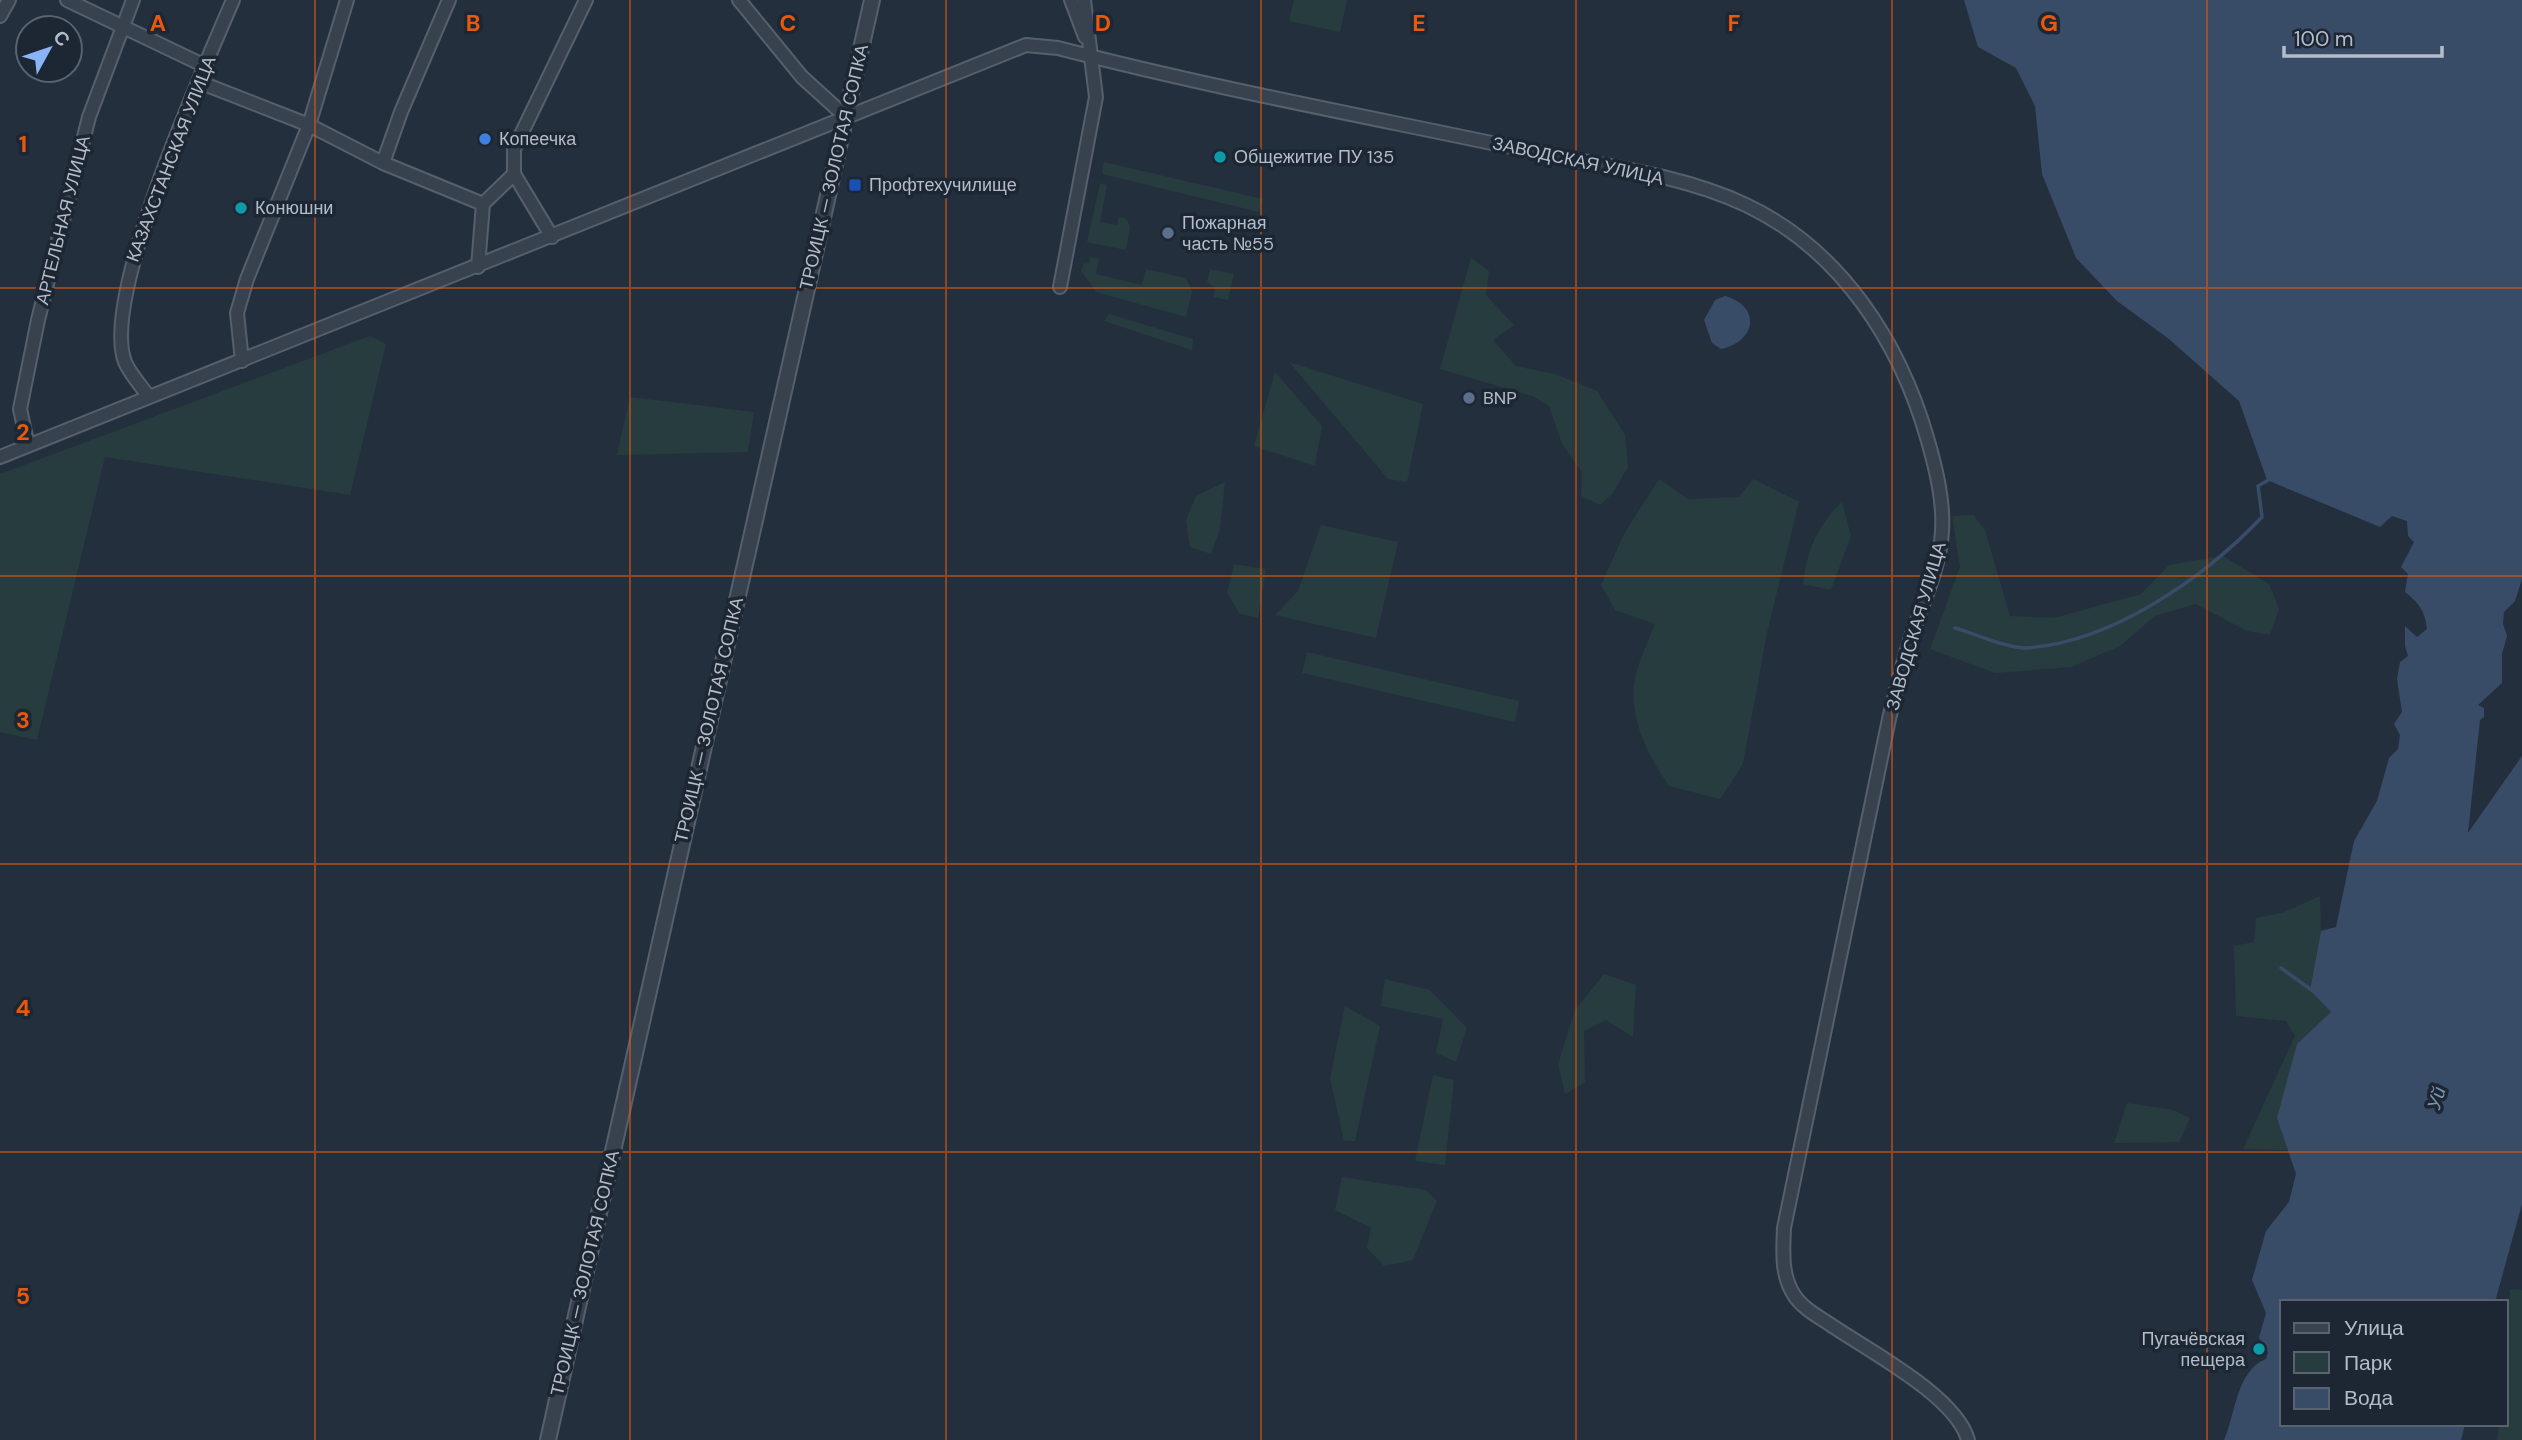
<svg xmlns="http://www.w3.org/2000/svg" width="2522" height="1440" font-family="'DM Sans',sans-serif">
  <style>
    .green { fill: #263c3f }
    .water { fill: #394c67 }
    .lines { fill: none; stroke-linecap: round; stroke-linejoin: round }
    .stream { stroke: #394c67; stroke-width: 3.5 }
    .minor-casing { stroke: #565f6c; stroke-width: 16 }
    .tertiary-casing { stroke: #565f6c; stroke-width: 18 }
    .minor { stroke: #38414e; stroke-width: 12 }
    .tertiary { stroke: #38414e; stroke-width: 14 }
    .grid { fill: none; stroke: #e8590c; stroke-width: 2; stroke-opacity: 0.55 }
    .shop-dot { fill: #3f7fe0; stroke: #1d2633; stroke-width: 2.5 }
    .culture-dot { fill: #0f9aa8; stroke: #1d2633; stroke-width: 2.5 }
    .transit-dot { fill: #1a4fb4; stroke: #1d2633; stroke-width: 2.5 }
    .service-dot { fill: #5c6f8a; stroke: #1d2633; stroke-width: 2.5 }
    .labels { text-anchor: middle; stroke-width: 7; stroke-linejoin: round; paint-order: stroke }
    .poi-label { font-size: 18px; fill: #b4bcc9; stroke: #1d2633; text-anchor: start }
    .street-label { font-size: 18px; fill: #b4bcc9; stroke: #1d2633 }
    .water-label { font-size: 19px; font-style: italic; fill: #7c92b1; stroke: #1d2633 }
    .grid-label { font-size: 23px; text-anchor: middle; font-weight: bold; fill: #e8590c; stroke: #1d2633; stroke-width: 7; stroke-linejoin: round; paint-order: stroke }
  </style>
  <rect width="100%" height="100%" fill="#242f3e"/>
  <!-- green -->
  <path class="green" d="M1294 0H1347L1340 32 1289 21Z
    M1104 162 1263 199 1259 212 1102 174Z
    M1100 183 1107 185 1100 222 1117 225 1119 217 1127 219 1130 227 1126 250 1087 242Z
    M1090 257 1099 259 1096 274 1142 285 1146 269 1186 278 1192 291 1186 317 1096 292 1081 271 1084 263 1089 264Z
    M1471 258 1489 271 1486 295 1514 325 1493 340 1516 366 1555 374 1597 391 1625 435 1628 467 1613 493 1600 505 1581 496 1582 472 1562 444 1549 406 1532 396 1440 369Z
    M1210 269 1234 274 1228 300 1213 297 1215 288 1207 282Z
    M1109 314 1193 339 1192 350 1104 321Z
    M370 336 386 344 350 495 105 457 37 740 0 732V474Z
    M1289 362 1423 404 1407 482 1388 479Z
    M1275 372 1322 426 1315 466 1254 446Z
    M630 397 754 412 748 452 617 455Z
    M1659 479 1688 499 1739 497 1753 479 1799 502 1767 633 1743 764 1720 799 1669 786C1646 753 1625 711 1637 670 1642 654 1649 639 1655 624L1615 610 1601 585 1624 534Z
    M1225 482 1220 529 1211 554 1190 547 1186 520 1196 496Z
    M1842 502 1851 536 1831 590 1803 584C1807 551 1817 525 1842 502Z
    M1973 515 1985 530 2010 616 2054 618 2141 594 2169 565 2223 556 2269 584 2279 609 2270 635 2247 631 2196 604 2155 616 2120 646 2071 667 1995 673 1930 649 1960 567 1952 516Z
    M1321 525 1398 542 1376 638 1275 615 1298 591Z
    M1234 564 1266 569 1258 618 1240 614 1227 593Z
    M1307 652 1519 701 1515 722 1302 673Z
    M2320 896 2321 931 2310 990 2331 1012 2277 1118 2288 1150 2243 1149 2295 1036 2286 1021 2236 1016 2234 946 2254 942 2256 918 2282 913Z
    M1604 974 1636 985 1633 1037 1606 1020 1584 1031 1585 1082 1565 1094 1558 1064 1575 1010Z
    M1385 979 1430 990 1467 1028 1456 1062 1436 1053 1443 1019 1381 1006Z
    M1345 1006 1380 1026 1355 1141H1344L1330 1078Z
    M1433 1075 1454 1080 1445 1165 1415 1161Z
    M2127 1103 2173 1110 2190 1118 2179 1142 2114 1143Z
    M1342 1177 1426 1190 1437 1201 1413 1260 1384 1266 1367 1248 1371 1228 1335 1210Z
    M2510 1289 2522 1290V1440H2497L2499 1424H2506V1337Z"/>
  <!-- water -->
  <path class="water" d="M1964 0H2522V579L2515 601 2504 612 2503 624 2507 636 2502 654V683L2478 705 2484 708V717L2480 720 2468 833 2522 756V1204L2495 1302H2282V1424H2465L2461 1440H2224C2236 1413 2236 1371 2266 1359L2268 1352 2259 1338 2266 1313 2252 1280 2266 1231 2289 1202 2296 1174 2277 1118 2297 1044 2331 1012 2310 990 2321 931 2336 927 2354 841 2377 801 2389 758 2398 749 2400 735 2394 724 2402 712 2397 679 2400 662 2408 656 2405 646V626L2417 637 2427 629C2425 611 2419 603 2405 592L2408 574 2401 567 2414 542 2408 536 2407 521 2392 516 2380 527 2267 480 2239 401 2169 339 2117 301 2076 258 2042 174 2035 106 2016 68 1978 47Z
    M1725 296C1763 307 1755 342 1721 349L1712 343 1704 320 1715 300Z"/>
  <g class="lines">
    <!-- stream -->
    <path class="stream" d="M1955 628C1973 633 2009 649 2027 648 2113 642 2205 577 2262 517L2258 486 2272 478
      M2281 968 2313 991"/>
    <!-- minor casing -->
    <g class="minor-casing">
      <path id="minor" d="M67 0 205 66
        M449 0 401 112 383 163 483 204 514 174
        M739 0 802 77 846 117
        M1071 0 1085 37
        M0 16 9 0
        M199 82 309 125 383 163
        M552 237 514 174V149L586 0
        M478 267 483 204
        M1060 287 1096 97 1084 0
        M242 361 237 313 247 279 309 125 347 0
        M149 397C142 387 130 374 125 362 100 298 204 68 233 0
        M28 446 20 409 38 320 89 117 133 0
        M0 457 1026 45 1058 48C1212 88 1369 117 1525 150 1597 165 1678 173 1746 205 1841 250 1900 342 1928 441 1936 469 1944 501 1942 531 1940 568 1923 602 1911 637 1902 664 1896 691 1889 719L1784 1228C1783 1251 1781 1275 1794 1295 1802 1308 1819 1317 1831 1325 1869 1351 1956 1396 1968 1440"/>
    </g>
    <!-- tertiary casing -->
    <g class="tertiary-casing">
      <path id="tertiary" d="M548 1440 872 0"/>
    </g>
    <!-- minor -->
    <use href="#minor" class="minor"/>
    <!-- tertiary -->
    <use href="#tertiary" class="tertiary"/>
  </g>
  <!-- grid -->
  <path class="grid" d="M315 0V1440M630 0V1440M946 0V1440M1261 0V1440M1576 0V1440M1892 0V1440M2207 0V1440M0 288H2522M0 576H2522M0 864H2522M0 1152H2522"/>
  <!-- markers -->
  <circle class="shop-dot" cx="485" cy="139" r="7"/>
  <g class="culture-dot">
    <circle cx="1220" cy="157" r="7"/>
    <circle cx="241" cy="208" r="7"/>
    <circle cx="2259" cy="1349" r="7"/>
  </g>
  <rect class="transit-dot" x="848" y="178" width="14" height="14" rx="3.5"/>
  <g class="service-dot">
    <circle cx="1168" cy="233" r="7"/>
    <circle cx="1469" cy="398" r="7"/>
  </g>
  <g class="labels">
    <!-- poi labels -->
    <g class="poi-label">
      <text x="499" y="145">Копеечка</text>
      <text x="1234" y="163">Общежитие ПУ 135</text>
      <text x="869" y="191">Профтехучилище</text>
      <text x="255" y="214">Конюшни</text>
      <text x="1182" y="229">Пожарная<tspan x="1182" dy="21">часть №55</tspan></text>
      <text x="1483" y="404">BNP</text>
      <text x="2245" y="1345" text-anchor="end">Пугачёвская<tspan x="2245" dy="21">пещера</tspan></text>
    </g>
    <!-- street labels -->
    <g class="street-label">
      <text transform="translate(171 159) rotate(-69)" y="6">КАЗАХСТАНСКАЯ УЛИЦА</text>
      <text transform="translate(1578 161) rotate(12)" y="6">ЗАВОДСКАЯ УЛИЦА</text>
      <text transform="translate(834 167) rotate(-77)" y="6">ТРОИЦК — ЗОЛОТАЯ СОПКА</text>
      <text transform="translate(63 220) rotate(-76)" y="6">АРТЕЛЬНАЯ УЛИЦА</text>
      <text transform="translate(1916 626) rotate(-74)" y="6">ЗАВОДСКАЯ УЛИЦА</text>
      <text transform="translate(709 720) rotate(-77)" y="6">ТРОИЦК — ЗОЛОТАЯ СОПКА</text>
      <text transform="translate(585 1273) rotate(-77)" y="6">ТРОИЦК — ЗОЛОТАЯ СОПКА</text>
    </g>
    <!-- water labels -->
    <g class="water-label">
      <text transform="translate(2436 1098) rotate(-74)" y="7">Уй</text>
    </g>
  </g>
  <g class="grid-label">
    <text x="158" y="31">A</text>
    <text x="473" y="31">B</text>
    <text x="788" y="31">C</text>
    <text x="1103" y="31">D</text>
    <text x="1419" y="31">E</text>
    <text x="1734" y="31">F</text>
    <text x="2049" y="31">G</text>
    <text x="23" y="152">1</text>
    <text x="23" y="440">2</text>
    <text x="23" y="728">3</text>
    <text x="23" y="1016">4</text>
    <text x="23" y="1304">5</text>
  </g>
  <!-- legend -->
  <rect x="2280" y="1300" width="228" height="126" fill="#1d2633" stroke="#59626f" stroke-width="2"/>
  <rect x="2294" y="1323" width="35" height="10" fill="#38414e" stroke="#59626f" stroke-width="2"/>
  <text x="2344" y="1335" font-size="21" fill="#b4bcc9">Улица</text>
  <rect x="2294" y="1352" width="35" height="21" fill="#263c3f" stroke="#59626f" stroke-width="2"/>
  <text x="2344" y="1370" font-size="21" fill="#b4bcc9">Парк</text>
  <rect x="2294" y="1388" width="35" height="21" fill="#394c67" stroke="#59626f" stroke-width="2"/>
  <text x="2344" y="1405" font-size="21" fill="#b4bcc9">Вода</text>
  <!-- north arrow -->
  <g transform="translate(49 49) rotate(50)"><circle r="33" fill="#1d2633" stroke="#59626f" stroke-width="2"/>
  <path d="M0-5L12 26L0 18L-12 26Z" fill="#8ab4f8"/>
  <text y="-10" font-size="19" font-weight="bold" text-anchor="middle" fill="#b4bcc9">С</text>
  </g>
  <!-- scale -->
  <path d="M2284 46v10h158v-10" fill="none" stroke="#b4bcc9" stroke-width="3.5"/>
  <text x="2294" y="46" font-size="21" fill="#b4bcc9" stroke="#1d2633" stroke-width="5" paint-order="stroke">100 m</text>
</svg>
